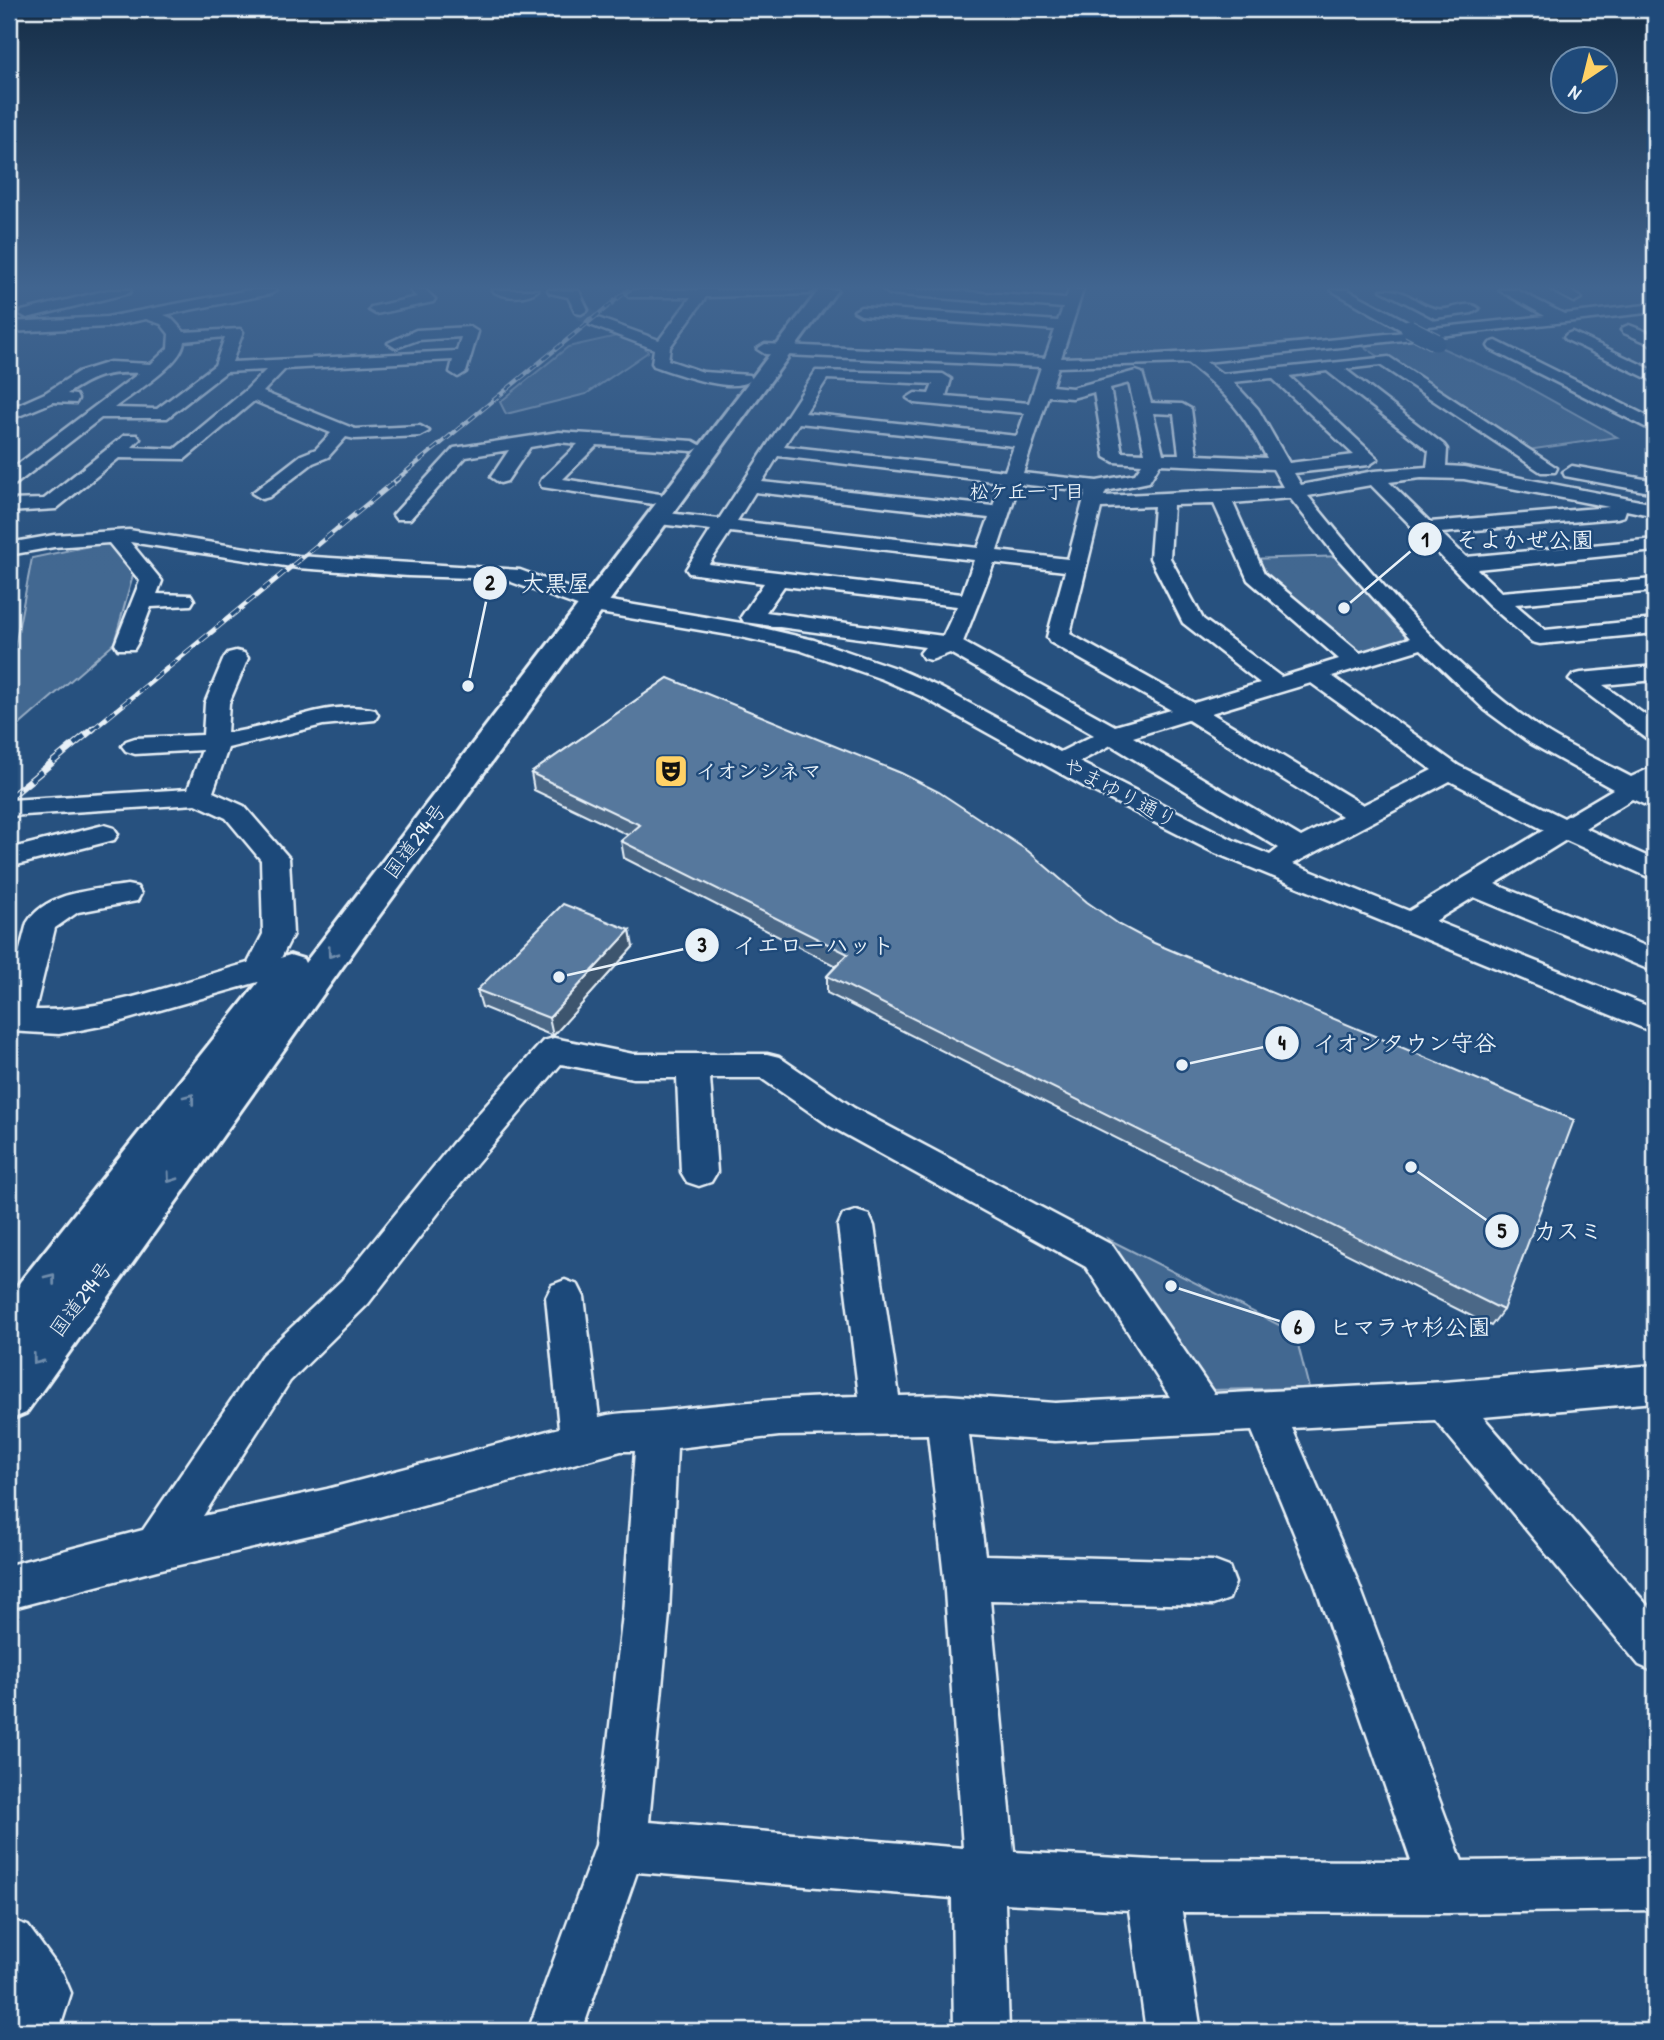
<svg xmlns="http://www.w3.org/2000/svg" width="1664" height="2040" font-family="'Patrick Hand','Klee One',sans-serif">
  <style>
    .built { fill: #355d88 }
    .green { fill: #436891; stroke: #96acc4; stroke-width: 2 }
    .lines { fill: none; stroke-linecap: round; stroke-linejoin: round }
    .minor-tunnel { stroke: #446991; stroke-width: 17; stroke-dasharray: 17 8; stroke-linecap: butt }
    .minor-casing { stroke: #e8f1f8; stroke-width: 5 }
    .highway-casing { stroke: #e8f1f8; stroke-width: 6 }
    .minor { fill: #1f4a7a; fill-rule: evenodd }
    .highway { fill: #1f4a7a; fill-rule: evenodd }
    .rail-far2-casing { stroke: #e8f1f8; stroke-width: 4.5 }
    .rail-far1-casing { stroke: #e8f1f8; stroke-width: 5 }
    .rail-casing { stroke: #e8f1f8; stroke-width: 7 }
    .rail-far2 { stroke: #1f4a7a; stroke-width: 2.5; stroke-dasharray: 8; stroke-linecap: butt }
    .rail-far1 { stroke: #1f4a7a; stroke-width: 3.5; stroke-dasharray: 10; stroke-linecap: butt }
    .rail { stroke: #1f4a7a; stroke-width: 4.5; stroke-dasharray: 14; stroke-linecap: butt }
    .minor-bridge-casing { stroke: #e8f1f8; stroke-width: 19; stroke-linecap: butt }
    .minor-bridge { stroke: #1f4a7a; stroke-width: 17 }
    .wall { fill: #4b6787; stroke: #e8f1f8; stroke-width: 2 }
    .shaded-wall { fill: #3d546e; stroke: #e8f1f8; stroke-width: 2 }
    .building { fill: #57789d; stroke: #e8f1f8; stroke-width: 2 }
    .oneway { stroke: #6f8dac }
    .labels { text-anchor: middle; stroke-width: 5; stroke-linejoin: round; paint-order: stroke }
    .far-neighbourhood-label { font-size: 19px; font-weight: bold; fill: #e8f1f8; stroke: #1f4a7a }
    .poi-label { font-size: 21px; font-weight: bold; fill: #e8f1f8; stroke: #1f4a7a; text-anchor: start }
    .street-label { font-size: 21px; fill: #e8f1f8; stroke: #1f4a7a }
    .leader { fill: none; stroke: #e8f1f8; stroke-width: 2.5 }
    .callout-dot { fill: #e8f1f8; stroke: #1f4a7a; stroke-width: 2.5 }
    .mark-label { font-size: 21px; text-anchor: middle; font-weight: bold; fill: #111 }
    .callout-label { font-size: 23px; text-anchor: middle; font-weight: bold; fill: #e8f1f8; stroke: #1f4a7a; stroke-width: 5; stroke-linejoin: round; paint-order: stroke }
  </style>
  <rect width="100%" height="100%" fill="#27517f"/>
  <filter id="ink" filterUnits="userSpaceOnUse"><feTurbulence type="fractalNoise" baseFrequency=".0143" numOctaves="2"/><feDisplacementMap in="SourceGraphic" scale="14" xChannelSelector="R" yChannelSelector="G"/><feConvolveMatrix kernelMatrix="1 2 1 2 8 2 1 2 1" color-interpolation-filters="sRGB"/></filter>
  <g filter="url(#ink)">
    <!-- built -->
    <path class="built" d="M1080 290H1331L1408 330 1204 352 1059 358Z"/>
    <!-- green -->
    <path class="green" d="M617 336 643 345 648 352 586 394 506 414 500 402 568 347Z
      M1419 338 1515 380 1617 437 1521 451 1363 346Z
      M108 542 134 572 114 643 9 734V677L32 558Z
      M1346 556 1425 641 1356 662 1247 559Z
      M1108 1239 1295 1333 1309 1388 1211 1390Z"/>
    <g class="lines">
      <!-- minor-tunnel -->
      <path class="minor-tunnel" d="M581 310 595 322"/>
      <!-- minor casing -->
      <g class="minor-casing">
        <path id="minor" d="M108 290H131L129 293 27 318 20 314 22 311Z
          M249 290H277L270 294 164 315 171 318 184 332 240 329 243 332 232 362 457 351 461 337 418 340 396 348 388 343 416 330 470 327 478 332 466 372 458 377 450 372 453 360 285 369 263 392 355 429 420 426 429 431 420 436 355 439 346 437 328 457 313 463 269 497 262 499 252 493 301 455 316 449 331 433 254 401 185 459 119 458 56 509 9 512V500L44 499 125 435H137L140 439 132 447 175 449 246 390 266 370 226 372 167 418H101L16 484 9 486V471L139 373C106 372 94 376 67 394L76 395 78 399 76 403 53 402 9 420V409L45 393 78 372 110 362 151 364 168 348 169 334 161 324 146 319 107 327 9 332V322L107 317ZM225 337 215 365 157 409 114 408C133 393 183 364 184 341Z
          M410 290H425L435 299 433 302 376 314 369 310 371 307 417 297Z
          M492 290H538C528 299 502 299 492 290Z
          M548 290 579 291 588 310 581 314 576 313 568 297 550 293Z
          M634 290H815L808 294 706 297 670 347 668 360 703 372 750 375 752 379C736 396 675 373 654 366L652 363 654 349 590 325 587 322 590 319 595 317 659 340 691 297H629L627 294Z
          M883 290H942L1066 299 1069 290H1083L1061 358C1177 356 1290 344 1405 332L1331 290H1348L1414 325 1415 330 1545 316 1499 290H1517L1564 314 1655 304V312L1206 362 1222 374 1389 357 1557 468 1555 472H1541L1380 365 1345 369 1444 445 1447 449 1446 466 1464 467 1655 504V516L1626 510 1624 516 1617 518 1441 533 1466 557 1655 539V551L1477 569 1501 592 1655 579V591L1515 604 1545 630 1655 619V633L1540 644 1532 642 1488 604 1371 485 1308 496C1377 581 1454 671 1546 732 1573 749 1603 762 1631 777L1655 766V785L1651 788 1655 790V809L1632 799 1585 828 1655 860V880L1566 840 1495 884 1655 950V972L1474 897 1435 921 1655 1009V1033L1213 852 1085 787 923 697 882 679 799 650 741 637 594 612 503 579 408 576 298 568 130 542 162 581 157 594 191 595 194 600 191 605 151 607 137 644 134 649H118L115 644 140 581 109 543 54 547 9 555V543L54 535 129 530 298 556 520 570 599 599 741 623 814 640 898 669 939 687 1060 752 1094 735 950 653 931 660 923 658 920 653 925 647 744 622 741 617 764 583 689 573 686 569 711 530 659 524 652 522 649 518 652 514 659 512 719 519 816 371 943 374 951 379 946 396 1029 403 1041 367 765 354 757 349 765 344 1045 358 1055 330 861 315 854 311 861 307 1058 321 1063 308 890 294ZM1187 363C1230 396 1242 411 1267 458L1197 455 1191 409 1182 404 1151 403 1142 373 1136 371 1072 388 1052 386 1058 367ZM1327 371 1429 451 1427 467 1374 471 1301 485 1294 473 1369 465 1378 459 1289 376ZM1272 378 1354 455 1289 463 1258 409 1233 382ZM827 379 933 384 929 394 915 393 907 398 915 403 1025 413 1017 436 805 413ZM1129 383 1145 453 1122 452 1110 388ZM1094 392 1105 457 1114 462 1142 464 1135 474 1097 481 1023 473 1048 396 1072 398ZM1153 413 1174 414 1179 454H1163ZM799 423 1014 446 1005 471 784 446ZM778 456 1001 482 993 506 762 482ZM1160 464 1273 469 1283 487 1104 496 1106 491 1149 482ZM1421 478 1464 479 1609 507 1430 522 1389 482ZM1019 484 1086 491 1068 559 997 551ZM755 492 989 518 978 548 737 521ZM1290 498 1339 560 1410 638 1360 653 1264 573 1233 503ZM1214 504 1248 580 1339 659 1281 677 1203 619 1170 558 1173 505ZM1154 506 1150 558 1183 623 1260 683 1194 703 1070 634 1101 508ZM730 532 974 560 962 594 709 564ZM994 563 1065 571 1047 637 1050 642 1171 710 1115 726 963 642ZM784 586 957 606 943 636 766 612ZM1421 649 1485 710 1530 743 1613 789 1564 818 1459 766 1332 676ZM1311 683 1432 770 1363 805 1211 713ZM1188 720 1342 816 1301 837 1133 737ZM1111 745 1279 848 1270 855 1233 840 1079 762ZM1450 781 1544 830 1409 911 1293 864Z
          M1381 290C1409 288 1415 305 1437 309 1451 312 1468 298 1479 309L1472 313 1435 318Z
          M1551 290H1569L1581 298 1574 302Z
          M1629 325 1655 335V346L1624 333 1621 330 1624 327Z
          M1572 332 1655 371V382L1567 340 1564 337 1567 334Z
          M1496 341 1655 420V432L1490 349 1488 346 1490 343Z
          M559 432 693 441 702 446 693 451 597 445 563 479 660 494 663 498 660 502 653 504 542 487 540 483 542 479 578 444 559 442 530 447 507 481 500 483 491 477 509 450 466 457 410 519H396L393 515 454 448Z
          M1572 466 1655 481V493L1565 476 1563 472Z
          M236 651 244 653 248 658 229 703 227 733C275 728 327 698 375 710L378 715 375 720 323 725 228 748 213 792 244 806 289 858 293 934 277 966 288 969 292 977 288 985 277 988 258 982 111 1024 59 1034 9 1031V992L27 923C47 891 94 890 127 885L137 887 141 894 137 901 78 912 55 928 35 1010C107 1012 180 982 248 963L263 934 261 860 226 818 196 804 9 816 10 800 188 789 202 750 135 754 126 751 122 746 126 741 135 738 203 735 205 703 224 658 228 653Z
          M1655 666V680L1603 685 1655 722V740L1646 738 1569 680 1573 675 1581 673Z
          M104 825 114 828 118 834 114 840 9 867V849Z
          M554 1038 633 1054H767L779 1057 854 1108 1112 1245 1214 1394 1444 1382 1655 1365V1402L1483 1417 1655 1614V1672L1639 1665 1435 1420 1292 1428 1358 1582 1462 1861 1655 1858V1910L1446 1913 1182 1912 1201 2031H1146L1129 1910 1005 1903 1009 2031H954L952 1898 637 1872 582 2031H528L596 1845 623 1614 635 1451H621L327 1531 157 1570 9 1609V1565L143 1530 262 1355 342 1280 452 1144 543 1041ZM561 1064 633 1078H677L681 1172 687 1182 699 1186 711 1182 717 1172 710 1078H761L830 1126 1086 1267 1170 1397 1055 1403 946 1395 899 1396 874 1226 869 1215 856 1211 843 1215 838 1226 859 1396C795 1397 733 1403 669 1410 645 1413 622 1411 599 1417L584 1297 578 1285 565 1280 552 1285 546 1297 559 1428 327 1489 203 1516 290 1381 368 1304 476 1164ZM1252 1431 1314 1582 1411 1861 1152 1860 1014 1852 990 1600 1213 1605 1229 1599 1235 1583 1229 1567 1213 1561 985 1555 969 1435 1055 1441ZM928 1434 944 1577 963 1848 649 1822 669 1614 677 1448 779 1436Z
          M9 1919 28 1926 63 1974 71 1993 59 2031H9V2018L15 1999 9 1990Z"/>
      </g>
      <!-- highway casing -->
      <g class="highway-casing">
        <path id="highway" d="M819 290H837L370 928 26 1413 9 1420V1358L13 1352 9 1353V1296L277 959 290 955 303 959 305 963Z"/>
      </g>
      <!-- minor -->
      <use href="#minor" class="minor"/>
      <!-- highway -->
      <use href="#highway" class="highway"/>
      <!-- rail-far2 casing -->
      <g class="rail-far2-casing">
        <path id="rail-far2" d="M395 481 628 290"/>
      </g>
      <!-- rail-far1 casing -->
      <g class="rail-far1-casing">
        <path id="rail-far1" d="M92 730 398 479"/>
      </g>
      <!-- rail casing -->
      <g class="rail-casing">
        <path id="rail" d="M9 798 94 728"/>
      </g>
      <!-- rail-far2 -->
      <use href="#rail-far2" class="rail-far2"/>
      <!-- rail-far1 -->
      <use href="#rail-far1" class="rail-far1"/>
      <!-- rail -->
      <use href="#rail" class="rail"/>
      <!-- minor-bridge casing -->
      <g class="minor-bridge-casing">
        <path id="minor-bridge" d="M1409 328 1436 342"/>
      </g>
      <!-- minor-bridge -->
      <use href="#minor-bridge" class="minor-bridge"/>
    </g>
    <!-- wall -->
    <path class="wall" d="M668 678 1503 1310 1491 1326 827 993V976L836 966 624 858 621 841 628 835 534 790 531 773Z
      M633 947 553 1036 482 1007 477 990Z"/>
    <!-- shaded-wall -->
    <path class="shaded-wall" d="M630 930 633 947 553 1036 549 1018Z"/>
    <!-- building -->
    <path class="building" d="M668 678 901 773 939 792 1028 851 1087 902 1120 925 1154 943 1574 1120 1503 1310 827 976 848 954 621 841 640 825 531 773Z
      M563 904 630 930 549 1018 477 990Z"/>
    <!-- one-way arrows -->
    <defs><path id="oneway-chevron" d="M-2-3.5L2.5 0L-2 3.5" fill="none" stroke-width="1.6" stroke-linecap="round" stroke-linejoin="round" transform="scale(1.75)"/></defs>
    <g class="oneway">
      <use href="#oneway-chevron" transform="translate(332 953) rotate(126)"/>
      <use href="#oneway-chevron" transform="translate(190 1098) rotate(-52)"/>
      <use href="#oneway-chevron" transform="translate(171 1178) rotate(126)"/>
      <use href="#oneway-chevron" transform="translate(51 1278) rotate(-52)"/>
      <use href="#oneway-chevron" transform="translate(37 1360) rotate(127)"/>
    </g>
  </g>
  <!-- sky -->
  <linearGradient id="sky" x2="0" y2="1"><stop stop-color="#152d46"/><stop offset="0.5" stop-color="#416590"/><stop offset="1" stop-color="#416590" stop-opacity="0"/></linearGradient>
  <rect width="1664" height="575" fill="url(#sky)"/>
  <!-- icons -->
  <defs>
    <g id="theatre-square" transform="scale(1.75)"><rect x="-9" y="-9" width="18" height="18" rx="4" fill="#ffd166" stroke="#1f4a7a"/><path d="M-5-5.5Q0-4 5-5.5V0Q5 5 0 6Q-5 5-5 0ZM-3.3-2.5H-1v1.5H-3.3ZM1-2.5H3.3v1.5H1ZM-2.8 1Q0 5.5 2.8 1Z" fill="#111"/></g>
  </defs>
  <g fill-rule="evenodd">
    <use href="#theatre-square" x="671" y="771"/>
  </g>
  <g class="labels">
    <!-- far-neighbourhood labels -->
    <g class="far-neighbourhood-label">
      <text x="1027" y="498">松ケ丘一丁目</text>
    </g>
    <!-- poi labels -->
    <g class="poi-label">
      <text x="696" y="778">イオンシネマ</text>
    </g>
    <!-- street labels -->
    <g class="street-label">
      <text transform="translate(1120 793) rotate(28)" y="7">やまゆり通り</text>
      <text transform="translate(415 841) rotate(-53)" y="7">国道294号</text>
      <text transform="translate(81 1299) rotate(-53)" y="7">国道294号</text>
    </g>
  </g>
  <!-- callouts -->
  <path class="leader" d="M1344 608L1425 539M468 686L490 583M559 977L702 945M1182 1065L1282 1043M1411 1167L1502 1231M1171 1286L1298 1327"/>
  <g class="callout-dot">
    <circle cx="1344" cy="608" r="7"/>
    <circle cx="468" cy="686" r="7"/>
    <circle cx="559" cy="977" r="7"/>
    <circle cx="1182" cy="1065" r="7"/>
    <circle cx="1411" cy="1167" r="7"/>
    <circle cx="1171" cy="1286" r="7"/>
    <circle cx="1425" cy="539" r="18"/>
    <circle cx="490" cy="583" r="18"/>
    <circle cx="702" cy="945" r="18"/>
    <circle cx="1282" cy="1043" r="18"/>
    <circle cx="1502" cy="1231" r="18"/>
    <circle cx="1298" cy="1327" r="18"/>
  </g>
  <g class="mark-label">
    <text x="1425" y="547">1</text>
    <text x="490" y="590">2</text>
    <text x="702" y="952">3</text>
    <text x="1282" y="1050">4</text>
    <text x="1502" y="1238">5</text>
    <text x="1298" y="1334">6</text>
  </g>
  <g class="callout-label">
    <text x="1525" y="548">そよかぜ公園</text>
    <text x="556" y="591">大黒屋</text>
    <text x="814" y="953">イエローハット</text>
    <text x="1405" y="1051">イオンタウン守谷</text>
    <text x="1568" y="1239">カスミ</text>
    <text x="1410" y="1335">ヒマラヤ杉公園</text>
  </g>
  <!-- margin -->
  <rect width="1664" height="2040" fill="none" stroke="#1f4a7a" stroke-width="35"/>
  <rect x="18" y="18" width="1629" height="2005" fill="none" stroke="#e8f1f8" stroke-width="2.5" filter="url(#ink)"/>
  <!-- north arrow -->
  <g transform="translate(1584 80) rotate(215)"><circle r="33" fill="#1f4a7a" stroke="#6f8dac" stroke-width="2"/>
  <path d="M0-5L12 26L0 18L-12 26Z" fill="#ffd166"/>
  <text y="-10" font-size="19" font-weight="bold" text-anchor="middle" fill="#e8f1f8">N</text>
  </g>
</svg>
